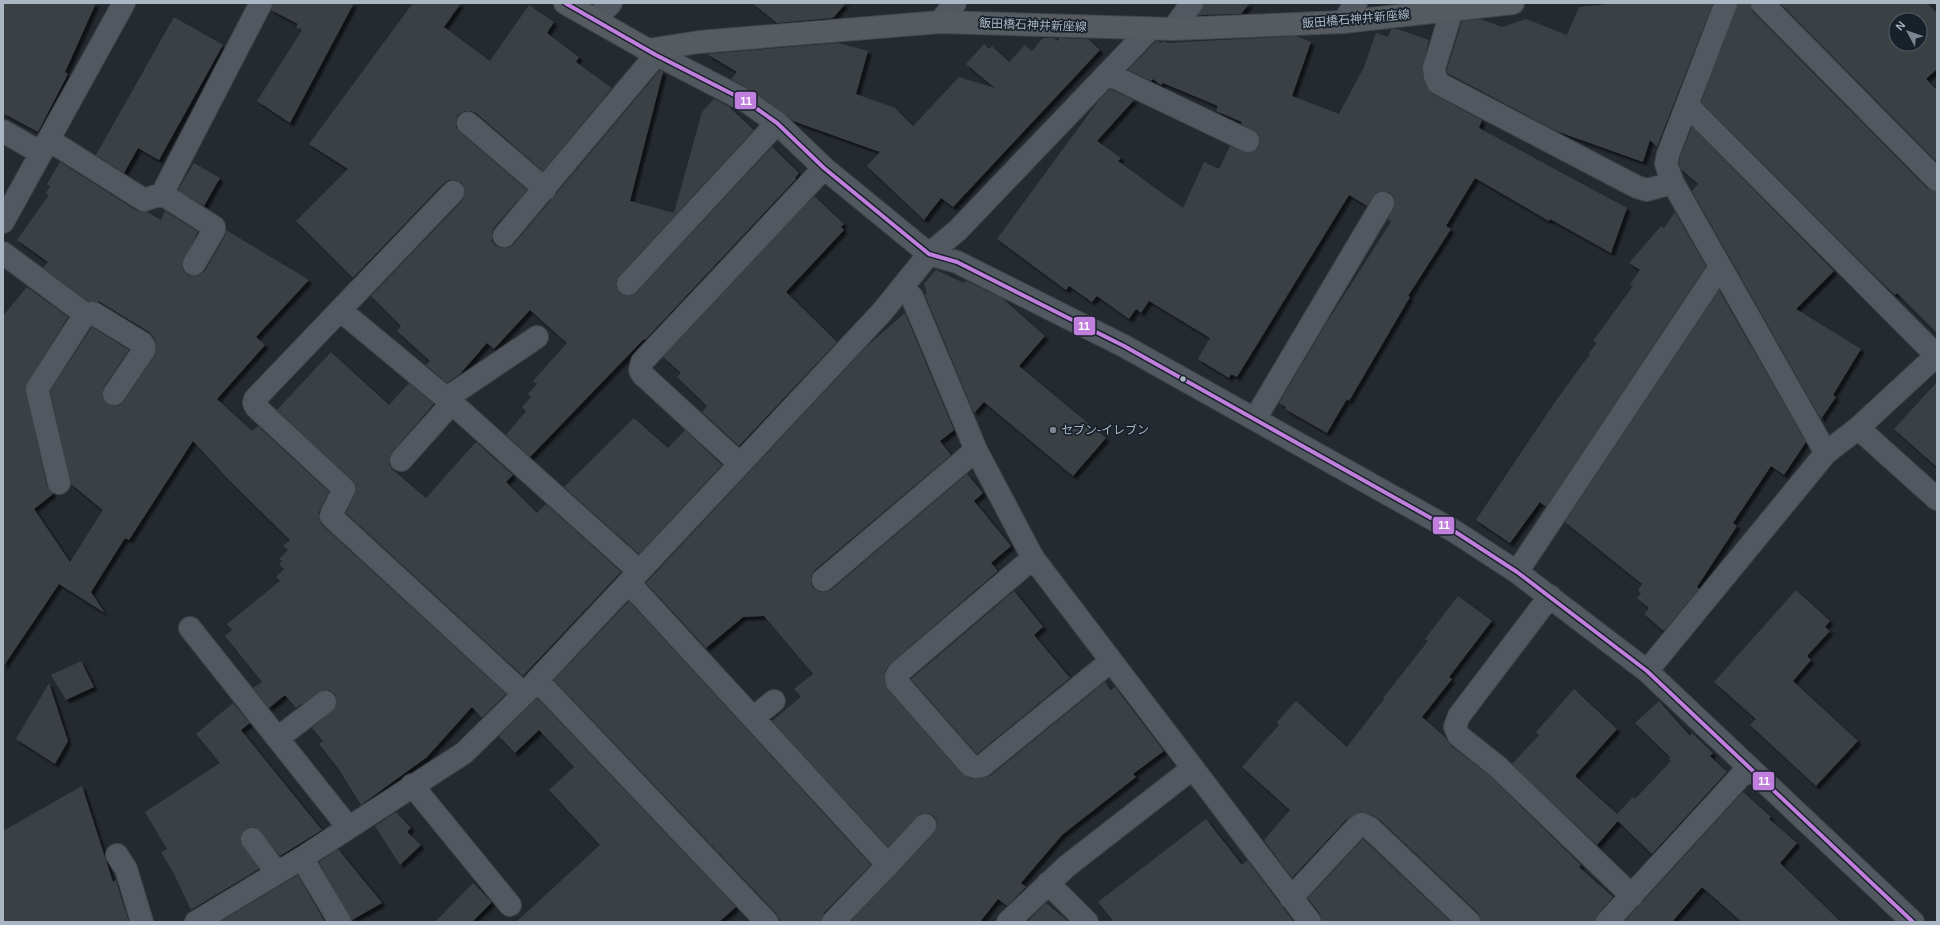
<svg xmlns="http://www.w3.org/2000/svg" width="1940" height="925" font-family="Helvetica,'Noto Sans JP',sans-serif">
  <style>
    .building { fill: #3b4045; fill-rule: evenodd; filter: url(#shadow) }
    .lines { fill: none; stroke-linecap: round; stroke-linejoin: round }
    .minor-casing { stroke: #404449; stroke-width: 24 }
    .major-casing { stroke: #41464d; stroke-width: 24 }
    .minor { stroke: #525860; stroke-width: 22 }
    .major { stroke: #555b61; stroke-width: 22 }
    .bus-1-casing { stroke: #18212a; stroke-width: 7 }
    .bus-1 { stroke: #c07fdc; stroke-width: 4 }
    .bus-dot { fill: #abb6c4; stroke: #18212a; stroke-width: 1.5 }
    .poi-dot { fill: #7c8590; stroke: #18212a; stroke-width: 1.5 }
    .labels { text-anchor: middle; stroke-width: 3.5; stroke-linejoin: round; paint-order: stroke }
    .street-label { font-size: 12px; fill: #abb6c4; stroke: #18212a }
    .poi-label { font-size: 12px; fill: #abb6c4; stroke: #18212a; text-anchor: start }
    .line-badge { stroke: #18212a; stroke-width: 1.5 }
    .badge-label { font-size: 11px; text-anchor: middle; font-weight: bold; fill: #fff }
  </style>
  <defs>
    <filter id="shadow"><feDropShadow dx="3.5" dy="3.5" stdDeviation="1" flood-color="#0009"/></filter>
  </defs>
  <rect width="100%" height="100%" fill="#242a30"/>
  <!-- building -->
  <path class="building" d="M3 3H96L65 72 68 74 38 132 3 113Z
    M273 3H354L290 123 257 101 302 30 296 27 298 24 271 10Z
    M413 3H461L444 27 490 61 529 5 554 22 547 33 579 57 576 62 612 88 543 171 476 113 470 111H464L458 115 456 121V127L460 132 527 190 494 228 492 233V241L496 246 501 248H508L514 244 660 70 663 72 630 201 674 213 702 112 714 99 728 106 754 130 619 276 616 281V287L620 293 626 296H631L637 292 772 147 799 173 795 178 796 179 645 340 644 339 530 457 506 435 526 411 522 407 531 397 528 394 537 384 533 381 567 343 530 310 494 349 487 343 460 374 447 383 426 365 430 361 397 331 401 326 371 296 462 201 465 195V189L462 183 456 180H449L444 183 353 278 296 221 348 169 309 144Z
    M752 3H846L833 18 777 23Z
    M1204 3H1250L1241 14 1198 15Z
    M1620 3H1713L1657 147 1650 140 1643 162 1556 131 1447 73V69L1462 21 1480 19 1502 27 1526 19 1567 35 1579 7Z
    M1738 3H1750L1753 12 1928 189 1937 192V333L1897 293 1895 295 1871 272 1701 102Z
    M1780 3H1927L1937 13V69L1926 79 1937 90V162ZM1896 20H1920V44H1896Z
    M174 17 223 45 159 160 138 148 124 173 96 155Z
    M1391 29H1397L1429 40 1422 70 1424 81 1432 94 1482 120 1479 128 1627 208 1611 253 1550 219 1549 221 1475 178 1446 226 1451 229 1408 296 1410 297 1349 401 1347 399 1327 433 1285 409 1286 407 1279 403 1327 322 1391 222 1388 219 1395 203 1394 197 1389 192 1383 191 1377 192 1367 206 1349 195 1237 377 1231 374 1229 378 1198 359 1210 338 1149 301 1141 313 1136 309 1129 319 1097 296 1092 302 1069 286 1066 290 997 239 1099 100 1110 89 1134 100 1097 141 1121 158 1118 161 1183 208 1204 162 1219 169 1230 146 1249 153 1255 151 1259 147 1260 140 1258 134 1241 124 1242 122 1216 111 1218 106 1163 83 1161 85 1153 79 1151 81 1128 70 1156 41 1162 43 1164 41 1167 43 1296 36 1311 42 1292 96 1339 114 1364 67 1376 33 1388 37Z
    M1043 38H1054L1057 41 1060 38 1088 39 1100 50 953 207 941 198 924 220 867 166 880 152 793 121 753 91 731 79 737 72 707 54 838 43 868 51 856 94 895 108 913 126 959 77 995 88 966 64 984 44 989 49 992 46 1009 62 1025 45 1032 51Z
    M1692 127 1834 271 1796 309 1861 349 1833 395 1836 397 1821 419 1692 191 1698 184 1681 169 1679 163 1680 157Z
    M60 162 137 211 147 212 161 220 165 211 198 232 182 264 183 270 188 275 194 276 200 275 205 271 225 236 226 230 309 280 256 337 265 345 217 399 252 431 258 426 329 492 319 512V519L322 525 506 694 482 718 472 707 427 757 361 805 338 768 319 744 323 741 312 728 336 707 337 700 335 694 329 690H323L296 708 285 695 269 708 253 688 262 682 225 636 232 630 227 624 280 581 276 577 284 569 279 564 282 561 279 559 288 550 283 546 290 540 229 480 193 441 129 540 125 538 91 592 105 613 59 584 3 667V316L27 287 68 317 25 387 47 486 53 494 34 509 70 562 103 510 71 484 50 391 92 327 129 350 104 387 102 393 103 399 107 404 113 406 120 405 124 401 154 357 156 350 155 339 149 332 100 302 88 301 43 268 48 262 17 240 49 195 46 193 50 186 47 184Z
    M194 163 220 178 204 206 178 190Z
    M814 196 844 224 841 227 844 230 786 292 837 342 739 446 702 412 707 406 677 377 681 373 663 357Z
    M1675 212 1706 266 1546 507 1540 502 1510 543 1476 520 1555 402 1590 354 1589 353 1597 343 1593 341 1633 286 1630 284 1640 270 1629 263 1661 226 1664 228Z
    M936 270 964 283 966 281 1002 298 1045 336 1019 366 1106 438 1073 476 984 402 974 413 925 295 927 293 924 284Z
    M1719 290 1806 442 1784 475 1771 466 1733 523 1737 526 1697 587 1699 589 1664 631 1644 614 1649 608 1637 598 1641 593 1638 590 1642 584 1565 522Z
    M905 313 954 430 940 441 951 455 815 570 811 576V582L813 588 819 592H826L831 590 967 474 983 493 974 501 1011 546 991 563 998 571 891 663 885 671 884 679 888 690 961 773 972 779 984 778 990 776 1105 682 1111 690 1115 687 1164 751 1133 774 1136 777 1062 835 1021 883 1026 887 1007 906 998 899 980 922H850L934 833 937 827V821L934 816 928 813H921L888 847 772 721 801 697 794 689 813 674 764 616 743 617 706 648 646 583 866 347Z
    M331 352 389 405 409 383 434 404 392 452 389 458V464L392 469 426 498 476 442 513 475 506 482 537 513 546 504 621 572 523 676 346 513 355 494 356 487 353 481 277 410Z
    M1937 382V467L1894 429Z
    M634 418 668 448 685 430 722 465 639 554 564 487Z
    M1796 590 1830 621 1825 627 1830 631 1807 656 1811 660 1793 681 1858 741 1816 786 1750 725 1756 719 1714 682Z
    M1014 591 1043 627 1034 635 1070 678 977 754 911 679Z
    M1458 596 1492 621 1449 677 1452 679 1422 717 1446 738 1451 746 1490 776 1581 865 1579 867 1613 897 1598 914 1595 922H1481L1478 913 1379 819 1367 813 1361 812 1347 819 1292 878 1264 840 1290 810 1242 767 1279 725 1277 722 1296 701 1347 747 1384 699 1383 698 1428 641 1425 639Z
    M629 601 871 865 824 913 821 922H781L776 913 554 680Z
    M81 661 94 687 66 700 51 675Z
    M49 683 68 741 55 764 16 739Z
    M1574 689 1617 729 1575 776 1617 814 1633 797 1635 799 1671 761 1669 759 1670 757 1635 723 1659 701 1690 736 1692 733 1713 753 1710 756 1727 772 1652 854 1618 821 1597 845 1512 764 1539 735 1536 732Z
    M537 698 736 907 719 922H516L600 845 549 790 574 767 539 730 515 753 499 736Z
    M233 703 250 723 241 730 322 830 280 856 257 828 251 827 245 829 241 834 240 841 259 869 191 910 173 872 161 852 167 849 145 812 220 763 196 734Z
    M82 786 113 882 116 880 129 922H3V831Z
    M1743 792 1771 817 1769 819 1797 843 1780 863 1841 922H1742L1702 887 1672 922H1624Z
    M396 812 411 828 407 832 421 845 400 865 375 826Z
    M1206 819 1242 865 1247 860 1294 922H1114L1098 902Z
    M1363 839 1451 922H1322L1320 914 1308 898Z
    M338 849 382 903 352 920 319 862Z
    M298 875 325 922H220Z
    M473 883 492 902 472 922H435Z
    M1046 903 1069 922H1027Z"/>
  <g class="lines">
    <!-- minor casing -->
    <g class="minor-casing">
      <path id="minor" d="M1726 3 1668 154 1666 164 1673 183 1826 453
        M1762 3 1937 180
        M1452 10 1434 68 1435 76 1438 83 1637 187 1647 190 1673 183
        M595 20 611 3
        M940 22 955 3
        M1343 22 1356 3
        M1173 29 1192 3
        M648 50 746 101 777 123 824 168 929 254 957 262 1124 346 1454 531 1517 572 1647 671 1913 922
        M1108 74 1248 141
        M1688 106 1937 356
        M468 123 545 189
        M3 131 41 153
        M49 140 144 200 162 194 261 3
        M453 192 255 399 254 403 256 407 341 486 344 489 332 513 331 516 334 519 524 694
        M162 194 214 227V230L194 264
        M3 222 124 3
        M504 236 656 55
        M3 253 85 314 93 313 142 343 144 346V350L114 394
        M628 284 777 123
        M902 287 912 297 976 450 1033 558 1310 922
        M340 310 452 403 639 571
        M447 398 537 337
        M1255 419 1383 203
        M1858 428 1937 499
        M401 460 452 403
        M740 464 643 375 640 370 642 362 824 168
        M59 483 37 389 85 314
        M1033 558 899 672 896 677 897 682 970 765 976 767 982 766 1111 661
        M1517 572 1720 267
        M823 580 976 450
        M629 583 888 865 833 922
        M1550 596 1459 716 1455 727 1459 736 1498 767 1632 896
        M190 628 348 827
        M1647 671 1826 453 1858 428 1937 355
        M537 680 767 922
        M754 717 774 701
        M278 738 325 702
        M412 785 510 905
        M252 839 277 873
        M117 855 126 869 142 922
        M302 858 340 922
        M888 865 925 825
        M1048 883 1087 922
        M1291 898 1356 828 1362 824 1370 828 1469 922
        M196 922 302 858 464 753 524 694 740 464 882 312 929 254 958 230 1150 29
        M1008 922 1067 866 1193 768
        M1607 922 1749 767"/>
    </g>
    <!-- major casing -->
    <g class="major-casing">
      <path id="major" d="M565 3 648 50 699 42 940 22 1173 29 1343 22 1513 3"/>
    </g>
    <!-- minor -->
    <use href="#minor" class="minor"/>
    <!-- major -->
    <use href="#major" class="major"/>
    <!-- bus-1 casing -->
    <g class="bus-1-casing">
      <path id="bus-1" d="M565 3 656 55 746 101 777 123 824 168 929 254 957 262 1124 346 1454 531 1517 572 1647 671 1913 922"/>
    </g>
    <!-- bus-1 -->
    <use href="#bus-1" class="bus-1"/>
  </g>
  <!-- markers -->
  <circle class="bus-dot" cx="1183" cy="379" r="3.5"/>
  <circle class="poi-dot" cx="1053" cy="430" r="4"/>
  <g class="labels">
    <!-- street labels -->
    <g class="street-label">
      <text transform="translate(1356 19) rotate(-5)" y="4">飯田橋石神井新座線</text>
      <text transform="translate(1033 25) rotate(2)" y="4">飯田橋石神井新座線</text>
    </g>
    <!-- poi labels -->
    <g class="poi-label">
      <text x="1061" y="434">セブン-イレブン</text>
    </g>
  </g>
  <g class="line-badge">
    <rect x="734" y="91" width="23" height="19" rx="4" fill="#c07fdc"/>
    <rect x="1073" y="316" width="23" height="20" rx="4" fill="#c07fdc"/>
    <rect x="1432" y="516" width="23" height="19" rx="4" fill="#c07fdc"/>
    <rect x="1752" y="771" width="23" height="20" rx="4" fill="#c07fdc"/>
  </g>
  <g class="badge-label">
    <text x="746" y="105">11</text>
    <text x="1084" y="330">11</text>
    <text x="1444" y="529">11</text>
    <text x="1764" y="785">11</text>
  </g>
  <!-- border -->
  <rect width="1940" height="925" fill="none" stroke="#abb6c4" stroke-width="8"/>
  <!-- north arrow -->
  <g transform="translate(1908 32) rotate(310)"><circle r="19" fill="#18212a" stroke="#535d68"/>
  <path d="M0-3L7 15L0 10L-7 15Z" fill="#7c8590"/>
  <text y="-6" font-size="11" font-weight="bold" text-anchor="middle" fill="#abb6c4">N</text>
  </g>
</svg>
